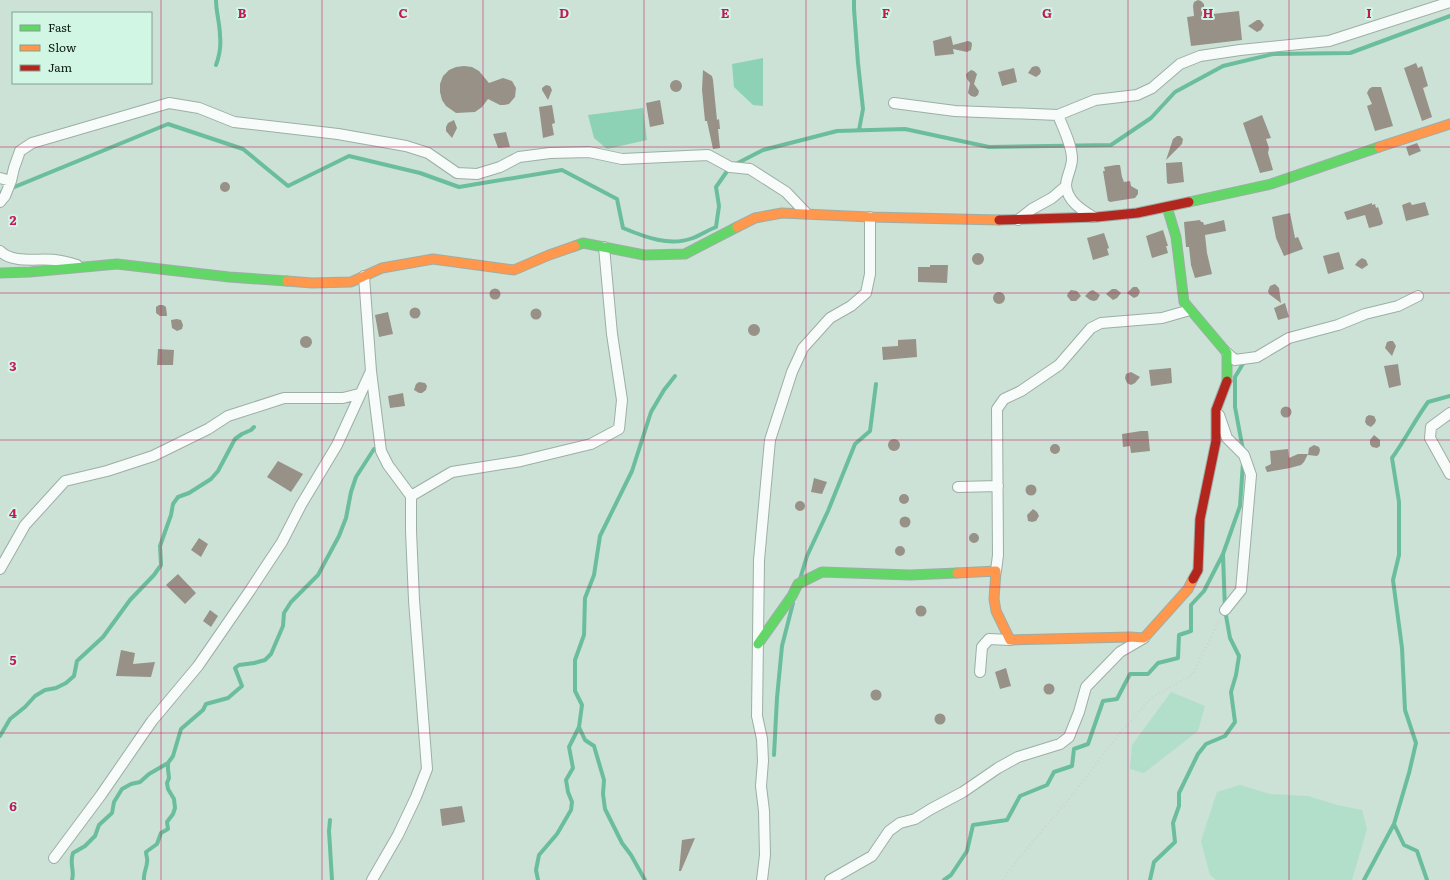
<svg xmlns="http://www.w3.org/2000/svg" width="1450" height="880" font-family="Literata,serif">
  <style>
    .green { fill: #b1dfc9 }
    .forest { fill: #8ed2b5 }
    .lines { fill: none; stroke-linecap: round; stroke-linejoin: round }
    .stream { stroke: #6bbe9c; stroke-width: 4 }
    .building { fill: #979187 }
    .street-casing { stroke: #9daea6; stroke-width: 12 }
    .fast-casing { stroke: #9daea6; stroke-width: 11 }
    .slow-casing { stroke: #9daea6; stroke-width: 11 }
    .jam-casing { stroke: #9daea6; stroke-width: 11 }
    .path { stroke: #ced4d1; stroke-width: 2.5; stroke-dasharray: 1 3; stroke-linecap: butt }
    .street { stroke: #f7fbf9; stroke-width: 10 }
    .fast { stroke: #63d668; stroke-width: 9 }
    .slow { stroke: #ff974d; stroke-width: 9 }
    .jam { stroke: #b3261e; stroke-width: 9 }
    .grid { fill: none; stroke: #c2185b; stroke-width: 1; stroke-opacity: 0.55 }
    .grid-label { font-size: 13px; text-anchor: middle; font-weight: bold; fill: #c2185b; stroke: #d1f7e4; stroke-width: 4; stroke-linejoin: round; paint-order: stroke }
  </style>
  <rect width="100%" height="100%" fill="#cce2d7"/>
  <!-- green -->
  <path class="green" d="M1171 692 1205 706 1198 731 1144 773 1130 769 1132 745Z
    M1240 785 1270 794 1308 796 1337 805 1362 810 1367 829 1352 880H1216L1210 875 1201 841 1217 792Z"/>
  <!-- forest -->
  <path class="forest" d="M763 58V106L753 105 734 87 732 64Z
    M643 108 647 140 607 149 594 138 588 115Z"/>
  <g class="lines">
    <!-- stream -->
    <path class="stream" d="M854 0V9L858 63 863 109 859 130
      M216 65C219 57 221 45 220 36 220 24 216 12 216 0
      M0 193 168 124 243 149 288 186 349 156 420 173 459 187 562 170 617 199 623 228C645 237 669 247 693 238 701 235 708 230 716 227L719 206 716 187 730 167 763 150 837 131 905 129 989 147 1111 145 1151 118 1175 92 1223 66 1273 54 1350 53 1450 16
      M1243 450 1235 407V377L1244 362
      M800 579 807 556 828 511 855 444 870 431 876 384
      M0 736 10 719 25 707 35 696 45 690 56 688 66 683 74 676 77 661 103 637 130 600 154 575 161 565 160 546 171 515 173 504 178 497 189 493 211 479 218 471 235 439 242 434 251 430 254 427
      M774 755 777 698 782 646 793 603
      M330 820 329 831 332 880
      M1394 824 1404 845 1417 851 1427 880
      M72 880C75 870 69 865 73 853L85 846 95 836 99 825 112 813 114 802 122 789 131 784 140 782 149 774 168 763
      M144 880C143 873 147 868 147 862 148 859 146 856 146 852L157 844 161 833 168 829 167 822 173 814 175 808 174 799 168 789 167 783 169 778 168 769V763L173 756 181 729 203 710 206 704 228 698 242 686 235 668 239 665 254 663 265 660 271 654 283 626 284 613 291 602 318 575 339 536 346 518 351 492 356 477 374 449
      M538 880 536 870 539 855 557 834 571 810 572 802 568 792 566 780 573 768 569 747 579 727
      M645 880 631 855 622 843 605 809 603 794 604 780 594 746 585 740 579 727 582 705 575 691V660L584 635 585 598 594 575 600 536 632 471 651 412 664 390 675 376
      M944 880 951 875 967 851 973 825 1007 820 1020 796 1047 785 1054 772 1072 766 1074 749 1088 744 1103 701 1117 699 1130 674H1148L1158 663 1178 658 1179 635 1191 631V605L1204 591 1223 554 1240 506 1243 463
      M1150 880 1154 862 1175 842 1173 823 1179 806V793L1198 754 1206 744 1225 736 1235 722 1231 692 1236 675 1239 656 1230 638 1225 610 1223 555
      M1364 880 1394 824 1409 773 1416 743 1405 710 1402 648 1393 580 1399 555V502L1392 458C1405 440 1415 420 1428 402L1450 396"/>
  </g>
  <!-- building -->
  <path class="building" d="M1198 0 1201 1 1204 4V15L1239 11 1242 40 1191 46 1187 17 1194 16 1193 6 1194 2Z
    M1257 20H1260L1264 25 1261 30 1257 32 1248 26Z
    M951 36 953 45 968 41 971 42 972 44 971 50 967 52 953 49 954 54 935 56 933 41Z
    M1416 63 1418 68 1422 66 1428 86 1423 88 1432 117 1422 121 1404 68Z
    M464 66 472 67 479 71 489 83 503 78 512 81 516 88 515 97 509 104 504 105H500L488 99 482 107 475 112 456 113 446 106 442 100 440 92V84L443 76 449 70 456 67Z
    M1036 66 1039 67 1041 71 1040 74 1036 77 1028 73 1032 67Z
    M1014 68 1017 82 1002 86 998 72Z
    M703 70 712 76 713 80 717 120 719 119 720 129H718L720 148 713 149 707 121H705L702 90Z
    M971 70 974 71 977 74 974 84 979 91 978 95 975 97 971 96 968 93 970 83 967 79 966 75 967 73Z
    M670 86a6 6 0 1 1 12 0a6 6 0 1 1-12 0Z
    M546 85 550 86 552 90 548 100 542 90V88Z
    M1372 87H1381L1393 126 1375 131 1367 106 1372 104 1367 93 1369 89Z
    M660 100 664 124 650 127 646 103Z
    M552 105 555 123 552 124 554 135 543 138 539 107Z
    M1262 115 1271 138 1266 139 1269 148 1268 153 1273 170 1260 173 1243 123Z
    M454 120 457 128 452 138 446 131V127L448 123Z
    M506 132 510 147 498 148 493 134Z
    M1177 136H1180L1183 139 1182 144 1166 160 1173 139Z
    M1417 143 1421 151 1409 156 1406 147Z
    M1182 162 1184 182 1169 184 1167 183 1166 163Z
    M1116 165H1120L1122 177 1124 182 1130 181 1131 186 1138 190V194L1135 198 1110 202 1109 201H1108L1103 171H1105L1104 167Z
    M220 187a5 5 0 1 1 10 0a5 5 0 1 1-10 0Z
    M1410 202 1412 205 1425 202 1429 215 1406 221 1402 205Z
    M1372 203V205L1375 204 1376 208 1378 207 1383 223 1381 225 1369 228 1365 215 1347 220 1344 212Z
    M1290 213 1295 238 1298 237 1303 249 1284 256 1276 238 1272 217Z
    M1200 220 1201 222H1203L1204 225 1224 220 1226 231 1205 235 1207 253 1212 274 1195 278 1191 265 1189 247H1186L1184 222Z
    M1163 230 1168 246H1166L1168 253 1152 258 1146 236Z
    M1104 233 1109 248 1107 249 1109 255 1093 260 1087 238Z
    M1339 252 1344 269 1328 274 1323 256Z
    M972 259a6 6 0 1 1 12 0a6 6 0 1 1-12 0Z
    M1362 258 1366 260 1368 265 1362 269 1355 265 1358 261Z
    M930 265H948L947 283 918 282V267H930Z
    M1275 284 1279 288 1281 303 1269 294 1268 291 1270 286Z
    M1133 287H1137L1140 291 1138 296 1134 298 1127 293Z
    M489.5 294a5.5 5.5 0 1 1 11 0a5.5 5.5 0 1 1-11 0Z
    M1112 289H1116L1121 293 1117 298 1113 300 1106 294Z
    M1071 290 1077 291 1081 296 1076 301H1071L1067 296 1068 293Z
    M1093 290 1100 295 1097 300 1094 301 1090 300 1085 296 1090 291Z
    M993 298a6 6 0 1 1 12 0a6 6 0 1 1-12 0Z
    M1285 303 1289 317 1278 320 1274 308Z
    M159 305H163L166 307 167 316H160L156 313V307Z
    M409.5 313a5.5 5.5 0 1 1 11 0a5.5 5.5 0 1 1-11 0Z
    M530.5 314a5.5 5.5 0 1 1 11 0a5.5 5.5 0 1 1-11 0Z
    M388 312 393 334 379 337 375 315Z
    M177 319 181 320 183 325 182 329 177 331 172 328 171 320Z
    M748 330a6 6 0 1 1 12 0a6 6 0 1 1-12 0Z
    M300 342a6 6 0 1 1 12 0a6 6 0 1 1-12 0Z
    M916 339 917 357 883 360 882 347 898 346V340Z
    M1390 341H1393L1396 346 1392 356 1385 348 1387 342Z
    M158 349 174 350 173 365H157Z
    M1398 364 1401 385 1389 388 1384 366Z
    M1171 368 1172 383 1151 386 1149 370Z
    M1131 372 1140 377 1135 383 1131 385 1127 383 1125 378 1126 374Z
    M419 382 425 383 427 386 426 390 422 393H419L414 390 416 384Z
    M403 393 405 406 390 408 388 396Z
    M1280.5 412a5.5 5.5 0 1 1 11 0a5.5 5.5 0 1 1-11 0Z
    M1369 415 1374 416 1376 420 1375 423 1371 427 1367 425 1365 422 1366 417Z
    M1141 431H1148L1150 451 1131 453 1130 446 1123 447 1122 434Z
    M1374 435 1380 440V446L1377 448 1372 447 1370 444V440Z
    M888 445a6 6 0 1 1 12 0a6 6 0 1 1-12 0Z
    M1050 449a5 5 0 1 1 10 0a5 5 0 1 1-10 0Z
    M1314 445 1319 447 1320 450 1319 454 1317 456 1308 455 1309 448Z
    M1288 449 1289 458 1298 454H1308L1304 462 1301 465 1290 468 1267 472 1265 467 1271 464 1270 451Z
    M278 461 303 474 291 492 267 477Z
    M814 478 827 482 822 494 811 492Z
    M1025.5 490a5.5 5.5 0 1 1 11 0a5.5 5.5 0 1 1-11 0Z
    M899 499a5 5 0 1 1 10 0a5 5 0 1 1-10 0Z
    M795 506a5 5 0 1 1 10 0a5 5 0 1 1-10 0Z
    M1033 509 1037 512 1039 516 1036 521 1032 522 1028 521 1027 515Z
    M899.5 522a5.5 5.5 0 1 1 11 0a5.5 5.5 0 1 1-11 0Z
    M969 538a5 5 0 1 1 10 0a5 5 0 1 1-10 0Z
    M199 538 208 544 201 557 191 550Z
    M895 551a5 5 0 1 1 10 0a5 5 0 1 1-10 0Z
    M178 574 196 593 185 604 166 585Z
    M915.5 611a5.5 5.5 0 1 1 11 0a5.5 5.5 0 1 1-11 0Z
    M210 610 218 616 211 627 203 621Z
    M121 650 135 653 133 664 155 662 151 677 116 676Z
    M1006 668 1011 686 1000 689 995 672Z
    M1043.5 689a5.5 5.5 0 1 1 11 0a5.5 5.5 0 1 1-11 0Z
    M870.5 695a5.5 5.5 0 1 1 11 0a5.5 5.5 0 1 1-11 0Z
    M934.5 719a5.5 5.5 0 1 1 11 0a5.5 5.5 0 1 1-11 0Z
    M462 806 465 822 442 826 440 809Z
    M695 838 681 871H679L682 840Z"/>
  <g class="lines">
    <!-- street casing -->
    <g class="street-casing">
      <path id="street" d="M894 103 955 111 1058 115 1095 100 1137 95 1152 88 1180 64 1200 56 1240 50 1329 41 1450 2
        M1058 115C1063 128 1072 145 1072 159 1072 168 1066 177 1066 186 1068 202 1082 210 1093 217
        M0 178 11 181
        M0 202 5 196 11 181 14 168 20 151 32 143 169 103 199 108 234 122 338 134 406 146 428 153 457 173 477 174 500 167 519 157 550 153 589 152 622 159 708 155 730 167 750 169 786 192 806 213
        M1018 220 1032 209 1052 198 1066 186
        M0 251C13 264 38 258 55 260 63 261 70 263 77 265
        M1227 353 1235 360 1257 357 1289 338 1338 325 1365 314 1398 306 1418 296
        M371 371 381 451 388 465 411 496V531L414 600 427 769 416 797 398 835 372 880
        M1450 413 1431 427 1430 438 1450 474
        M1219 415 1227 438 1244 455 1251 475 1241 590 1225 610
        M958 487 998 486
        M411 496 452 472 521 461 591 444 619 429 622 400 612 334 604 247
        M0 569 25 525 65 481 107 471 153 456 208 429 228 416 284 398H343L359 394
        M996 571 998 555 997 409 1004 399 1021 391 1059 365 1091 328 1101 323 1162 318 1190 310
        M980 672 982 647 989 639 1010 640
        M54 858 101 795 152 721 198 666 249 592 282 542 301 505 337 445 371 371 364 276
        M762 880 765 855 764 811 761 786 763 761 762 739 757 716 759 560 770 440 792 372 803 348 830 318 851 306 866 293 870 274V217
        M830 880 872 856 889 831 900 823 915 819 931 809 963 792 998 768 1018 757 1060 744 1069 737 1079 712 1086 687 1120 652 1144 638"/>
    </g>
    <!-- fast casing -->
    <g class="fast-casing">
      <path id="fast" d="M1189 202 1271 184 1379 147
        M1167 207 1176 237 1184 302 1227 353V381
        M575 246 583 243 644 255 685 254 737 227
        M0 273 30 272 117 264 229 277 287 281
        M758 644 792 596 798 584 822 572 910 575 957 573"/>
    </g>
    <!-- slow casing -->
    <g class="slow-casing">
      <path id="slow" d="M1379 147 1450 124
        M737 227 755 218 782 213 870 217 999 220
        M287 281 312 283 351 282 382 268 433 259 514 270 549 255 575 246
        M957 573 996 571 994 599 996 611 1010 640 1130 637 1144 638 1188 589 1193 579"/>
    </g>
    <!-- jam casing -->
    <g class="jam-casing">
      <path id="jam" d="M999 220 1097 217 1137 213 1189 202
        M1193 579 1198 570 1200 519 1216 441V410L1227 381"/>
    </g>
    <!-- path -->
    <path class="path" d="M1003 880 1018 859 1070 798 1119 734 1152 697 1192 675 1220 619"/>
    <!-- street -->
    <use href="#street" class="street"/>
    <!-- fast -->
    <use href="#fast" class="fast"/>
    <!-- slow -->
    <use href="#slow" class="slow"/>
    <!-- jam -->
    <use href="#jam" class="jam"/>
  </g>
  <!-- grid -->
  <path class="grid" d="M161 0V880M322 0V880M483 0V880M644 0V880M806 0V880M967 0V880M1128 0V880M1289 0V880M0 147H1450M0 293H1450M0 440H1450M0 587H1450M0 733H1450"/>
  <g class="grid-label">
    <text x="242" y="18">B</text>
    <text x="403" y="18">C</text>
    <text x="564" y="18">D</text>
    <text x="725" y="18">E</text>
    <text x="886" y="18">F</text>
    <text x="1047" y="18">G</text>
    <text x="1208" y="18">H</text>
    <text x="1369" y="18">I</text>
    <text x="13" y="225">2</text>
    <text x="13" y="371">3</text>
    <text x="13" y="518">4</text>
    <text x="13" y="665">5</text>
    <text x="13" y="811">6</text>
  </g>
  <!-- legend -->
  <rect x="12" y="12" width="140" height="72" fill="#d1f7e4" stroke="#83a092"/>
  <rect x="20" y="25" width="20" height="6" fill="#63d668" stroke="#83a092"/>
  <text x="48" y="32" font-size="12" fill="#0f1d16">Fast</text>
  <rect x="20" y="45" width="20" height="6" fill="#ff974d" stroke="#83a092"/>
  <text x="48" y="52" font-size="12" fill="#0f1d16">Slow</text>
  <rect x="20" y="65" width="20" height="6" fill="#b3261e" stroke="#83a092"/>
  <text x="48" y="72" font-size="12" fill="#0f1d16">Jam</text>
</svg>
